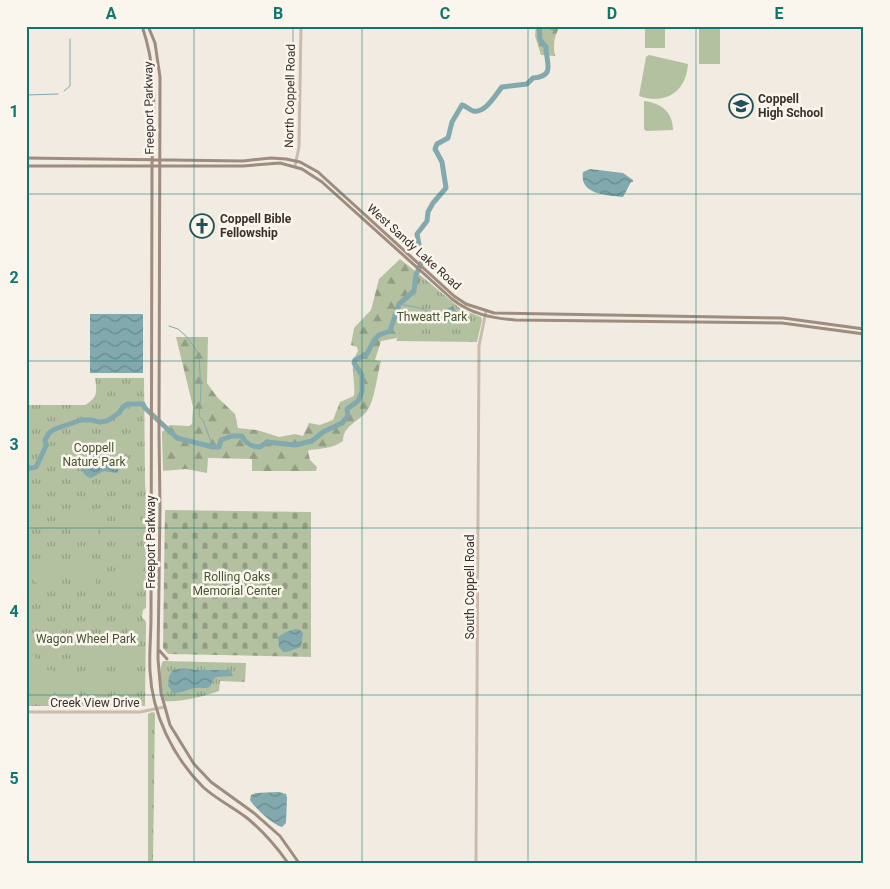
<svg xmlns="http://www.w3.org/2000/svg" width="890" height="889" font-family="Roboto,sans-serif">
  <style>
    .forest { fill: url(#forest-firs) }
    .cemetery { fill: url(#cemetery-stones) }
    .park { fill: url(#park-tufts) }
    .garden { fill: #b4c1a1 }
    .water { fill: url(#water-waves) }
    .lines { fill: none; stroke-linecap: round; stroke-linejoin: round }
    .stream { stroke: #81a9ae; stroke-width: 1 }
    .river { stroke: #81a9ae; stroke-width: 5 }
    .tertiary { stroke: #cabcad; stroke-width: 3 }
    .secondary { stroke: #9e8c7e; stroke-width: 3 }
    .grid { fill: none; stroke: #0f766e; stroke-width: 1; stroke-opacity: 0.55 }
    .labels { text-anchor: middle; stroke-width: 5; stroke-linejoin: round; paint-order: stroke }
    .street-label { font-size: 12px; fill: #39302b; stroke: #faf5ed }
    .poi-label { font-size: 12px; font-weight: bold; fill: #39302b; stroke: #faf5ed; text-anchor: start }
    .park-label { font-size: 12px; fill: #465630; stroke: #faf5ed }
    .neatline { fill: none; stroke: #0f766e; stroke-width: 2 }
    .grid-label { font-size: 16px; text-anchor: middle; font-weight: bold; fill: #0f766e }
  </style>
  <defs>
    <pattern id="forest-firs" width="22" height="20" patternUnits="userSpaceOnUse" patternTransform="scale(1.25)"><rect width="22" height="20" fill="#b4c1a1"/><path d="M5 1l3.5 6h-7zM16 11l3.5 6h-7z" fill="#939d83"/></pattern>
    <pattern id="cemetery-stones" width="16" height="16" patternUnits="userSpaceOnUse" patternTransform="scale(1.25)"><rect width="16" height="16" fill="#b4c1a1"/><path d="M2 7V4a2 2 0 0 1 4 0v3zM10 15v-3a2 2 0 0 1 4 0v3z" fill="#939d83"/></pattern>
    <pattern id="park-tufts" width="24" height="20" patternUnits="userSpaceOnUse" patternTransform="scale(1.25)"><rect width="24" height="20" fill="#b4c1a1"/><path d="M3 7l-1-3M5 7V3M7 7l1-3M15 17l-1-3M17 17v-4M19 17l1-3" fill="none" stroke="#939d83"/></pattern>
    <pattern id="water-waves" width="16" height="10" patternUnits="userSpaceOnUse" patternTransform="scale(1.25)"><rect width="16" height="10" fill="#81a9ae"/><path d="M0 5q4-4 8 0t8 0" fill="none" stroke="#6b8a8e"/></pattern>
  </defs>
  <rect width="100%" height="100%" fill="#f2ebe1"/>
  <!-- forest -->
  <path class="forest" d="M536 26H560C554 37 553 44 555 56L541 55 535 36Z
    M400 259 425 279 397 338 381 341 375 360 381 361C377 375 375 400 367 411 359 422 343 425 343 441 334 448 320 449 309 450L308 452 310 460 317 467 316 471H252V459L208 458 207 473 186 469 163 471 162 432 170 425 189 426 192 424 193 407 176 337H208L207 383 217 397 235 414 238 428 257 430 279 437 295 434 303 436 309 423 320 425 333 420 340 402 354 396C356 378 348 367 358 351L357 347 351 345 354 328 371 310 379 279Z"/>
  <!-- cemetery -->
  <path class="cemetery" d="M165 510 311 512V657L168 654 163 648Z"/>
  <!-- park -->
  <path class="park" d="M421 279H425L461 309 481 317 482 320 477 342 396 341Z
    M95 378H144L145 482 147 510 145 521 147 527 146 608 143 610 142 617 146 622 145 706H26V405H85C98 397 97 392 95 378Z
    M163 661 246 663 245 682 220 681 219 691C205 696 179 703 164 701 162 692 158 668 163 661Z
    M152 712 155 713 153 863H148V714Z"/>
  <!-- garden -->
  <path class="garden" d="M645 26H665V48H645Z
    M699 26H720V64H699Z
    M649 55 688 64C686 92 666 105 639 96L646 57Z
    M644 101C661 103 673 112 673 130L646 131 644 129Z
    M85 513 97 516 98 539 97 541 73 539 69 527C73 520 77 515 85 513Z
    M122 514H134C144 520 146 529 142 540L119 541 116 538 119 516Z
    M34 560H56L58 562 56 583C47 589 41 587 33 580L30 570Z
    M95 560 97 562 96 584C79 594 61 579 74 561Z
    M119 560 140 562C149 580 133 597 117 583L116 563Z
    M90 635H110V666L90 665Z
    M120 635H138V665H119Z
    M26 638H36L35 668H26Z
    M26 670H34V677L35 670H52V700H26Z
    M62 673 80 674 79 697 61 696Z
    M91 673 109 674 108 699 90 698Z
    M119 673 137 674V700L118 699Z"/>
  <!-- water -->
  <path class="water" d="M590 169 623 173 633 180V182H631L623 197C607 195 579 195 583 172Z
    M452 307 467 321 468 323 446 322C442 316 443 308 452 307Z
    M90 314H143V373H90Z
    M92 453C102 454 111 457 119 464L118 472 116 473 104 471 91 478C77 474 78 456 92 453Z
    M296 629 300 630 303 633 301 647 287 652H283L279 647 278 637 286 632Z
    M184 668 196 670H228L231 671 233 676 216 677 213 680 210 687 207 688H194L174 694 168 686 169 676 173 670Z
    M279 792 286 794 287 798 286 823 282 827C273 825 255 808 250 800L251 795 256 793Z"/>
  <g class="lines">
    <!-- stream -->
    <path class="stream" d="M70 28 71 26
      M293 61V26
      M64 91 70 86V39
      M26 95 58 94
      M399 304 420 308 438 315
      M440 315H443
      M169 326 178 329 186 336 195 348 199 356 201 391 199 416 203 420 213 447"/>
    <!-- river -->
    <path class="river" d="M548 26 553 28 554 26
      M26 469 36 467 46 446 45 440 49 433 55 429 81 420H91L100 422 107 421 119 413 123 407 128 404H143L145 408 177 438 213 447H219L221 440 232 436H242C246 444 251 447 260 447L267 442 295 445 312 441 323 432 342 423 348 416 347 409 358 401 362 392V375L354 363 355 360 367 354 374 340 379 335 390 331 399 304 414 291 416 275 422 261 417 234 427 221 428 212 433 203 446 188 442 162 435 149 437 144 448 138 452 122 462 105C466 106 470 110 473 111 486 113 495 95 502 87L527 84 533 78C556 76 546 63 546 47L540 40 539 26"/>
    <!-- tertiary -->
    <path class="tertiary" d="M295 166 299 147 301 26
      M26 712H140L164 707
      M476 863 479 346 486 311"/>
    <!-- secondary -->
    <path class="secondary" d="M142 26C159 75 153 116 152 166L151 618C151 635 149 654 150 671 152 714 173 757 203 787 216 799 233 807 247 818 263 831 276 846 288 863
      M148 26 155 43 160 77 159 434 160 506 158 659 161 693 170 725 194 764 211 782 254 813 280 836 299 863
      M26 158 243 161 271 158 286 159 300 162 318 172 454 296 466 304 494 313 783 318 864 329
      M26 166H243L280 163 302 169 322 182 452 299C471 314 491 318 515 320L782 323 864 334
      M159 650 167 659"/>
  </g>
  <!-- grid -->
  <path class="grid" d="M194 26V863M362 26V863M528 26V863M696 26V863M26 194H864M26 361H864M26 528H864M26 695H864"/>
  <!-- icons -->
  <defs>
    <g id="school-ring" transform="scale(1.25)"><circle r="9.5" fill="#faf5ed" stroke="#225259" stroke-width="1.5"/><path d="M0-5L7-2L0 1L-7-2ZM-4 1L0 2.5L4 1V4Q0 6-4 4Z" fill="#225259"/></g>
    <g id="church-ring" transform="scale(1.25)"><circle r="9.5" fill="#faf5ed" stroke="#225259" stroke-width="1.5"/><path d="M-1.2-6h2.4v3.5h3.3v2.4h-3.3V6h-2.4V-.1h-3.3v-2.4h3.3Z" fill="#225259"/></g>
  </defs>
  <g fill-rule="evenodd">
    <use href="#school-ring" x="741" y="106"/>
    <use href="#church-ring" x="202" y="226"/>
  </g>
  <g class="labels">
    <!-- street labels -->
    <g class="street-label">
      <text transform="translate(290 96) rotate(-89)" y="4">North Coppell Road</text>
      <text transform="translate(149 108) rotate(-91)" y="4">Freeport Parkway</text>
      <text transform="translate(414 247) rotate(42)" y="4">West Sandy Lake Road</text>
      <text transform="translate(151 542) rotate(-90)" y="4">Freeport Parkway</text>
      <text transform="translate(470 587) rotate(-90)" y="4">South Coppell Road</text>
      <text x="95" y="707">Creek View Drive</text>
    </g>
    <!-- poi labels -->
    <g class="poi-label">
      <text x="758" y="103">Coppell<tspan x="758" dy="14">High School</tspan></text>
      <text x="220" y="223">Coppell Bible<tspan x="220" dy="14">Fellowship</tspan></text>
    </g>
    <!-- park labels -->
    <g class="park-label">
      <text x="432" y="321">Thweatt Park</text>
      <text x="94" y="452">Coppell<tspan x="94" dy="14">Nature Park</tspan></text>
      <text x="237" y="581">Rolling Oaks<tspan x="237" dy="14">Memorial Center</tspan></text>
      <text x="86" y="643">Wagon Wheel Park</text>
    </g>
  </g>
  <!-- border -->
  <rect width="890" height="889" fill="none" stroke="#faf5ed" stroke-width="55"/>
  <rect x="28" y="28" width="834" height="834" class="neatline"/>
  <g class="grid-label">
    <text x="111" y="19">A</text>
    <text x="278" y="19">B</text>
    <text x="445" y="19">C</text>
    <text x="612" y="19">D</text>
    <text x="779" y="19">E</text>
    <text x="14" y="117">1</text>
    <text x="14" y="283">2</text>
    <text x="14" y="450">3</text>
    <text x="14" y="617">4</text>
    <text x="14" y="784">5</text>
  </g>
</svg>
